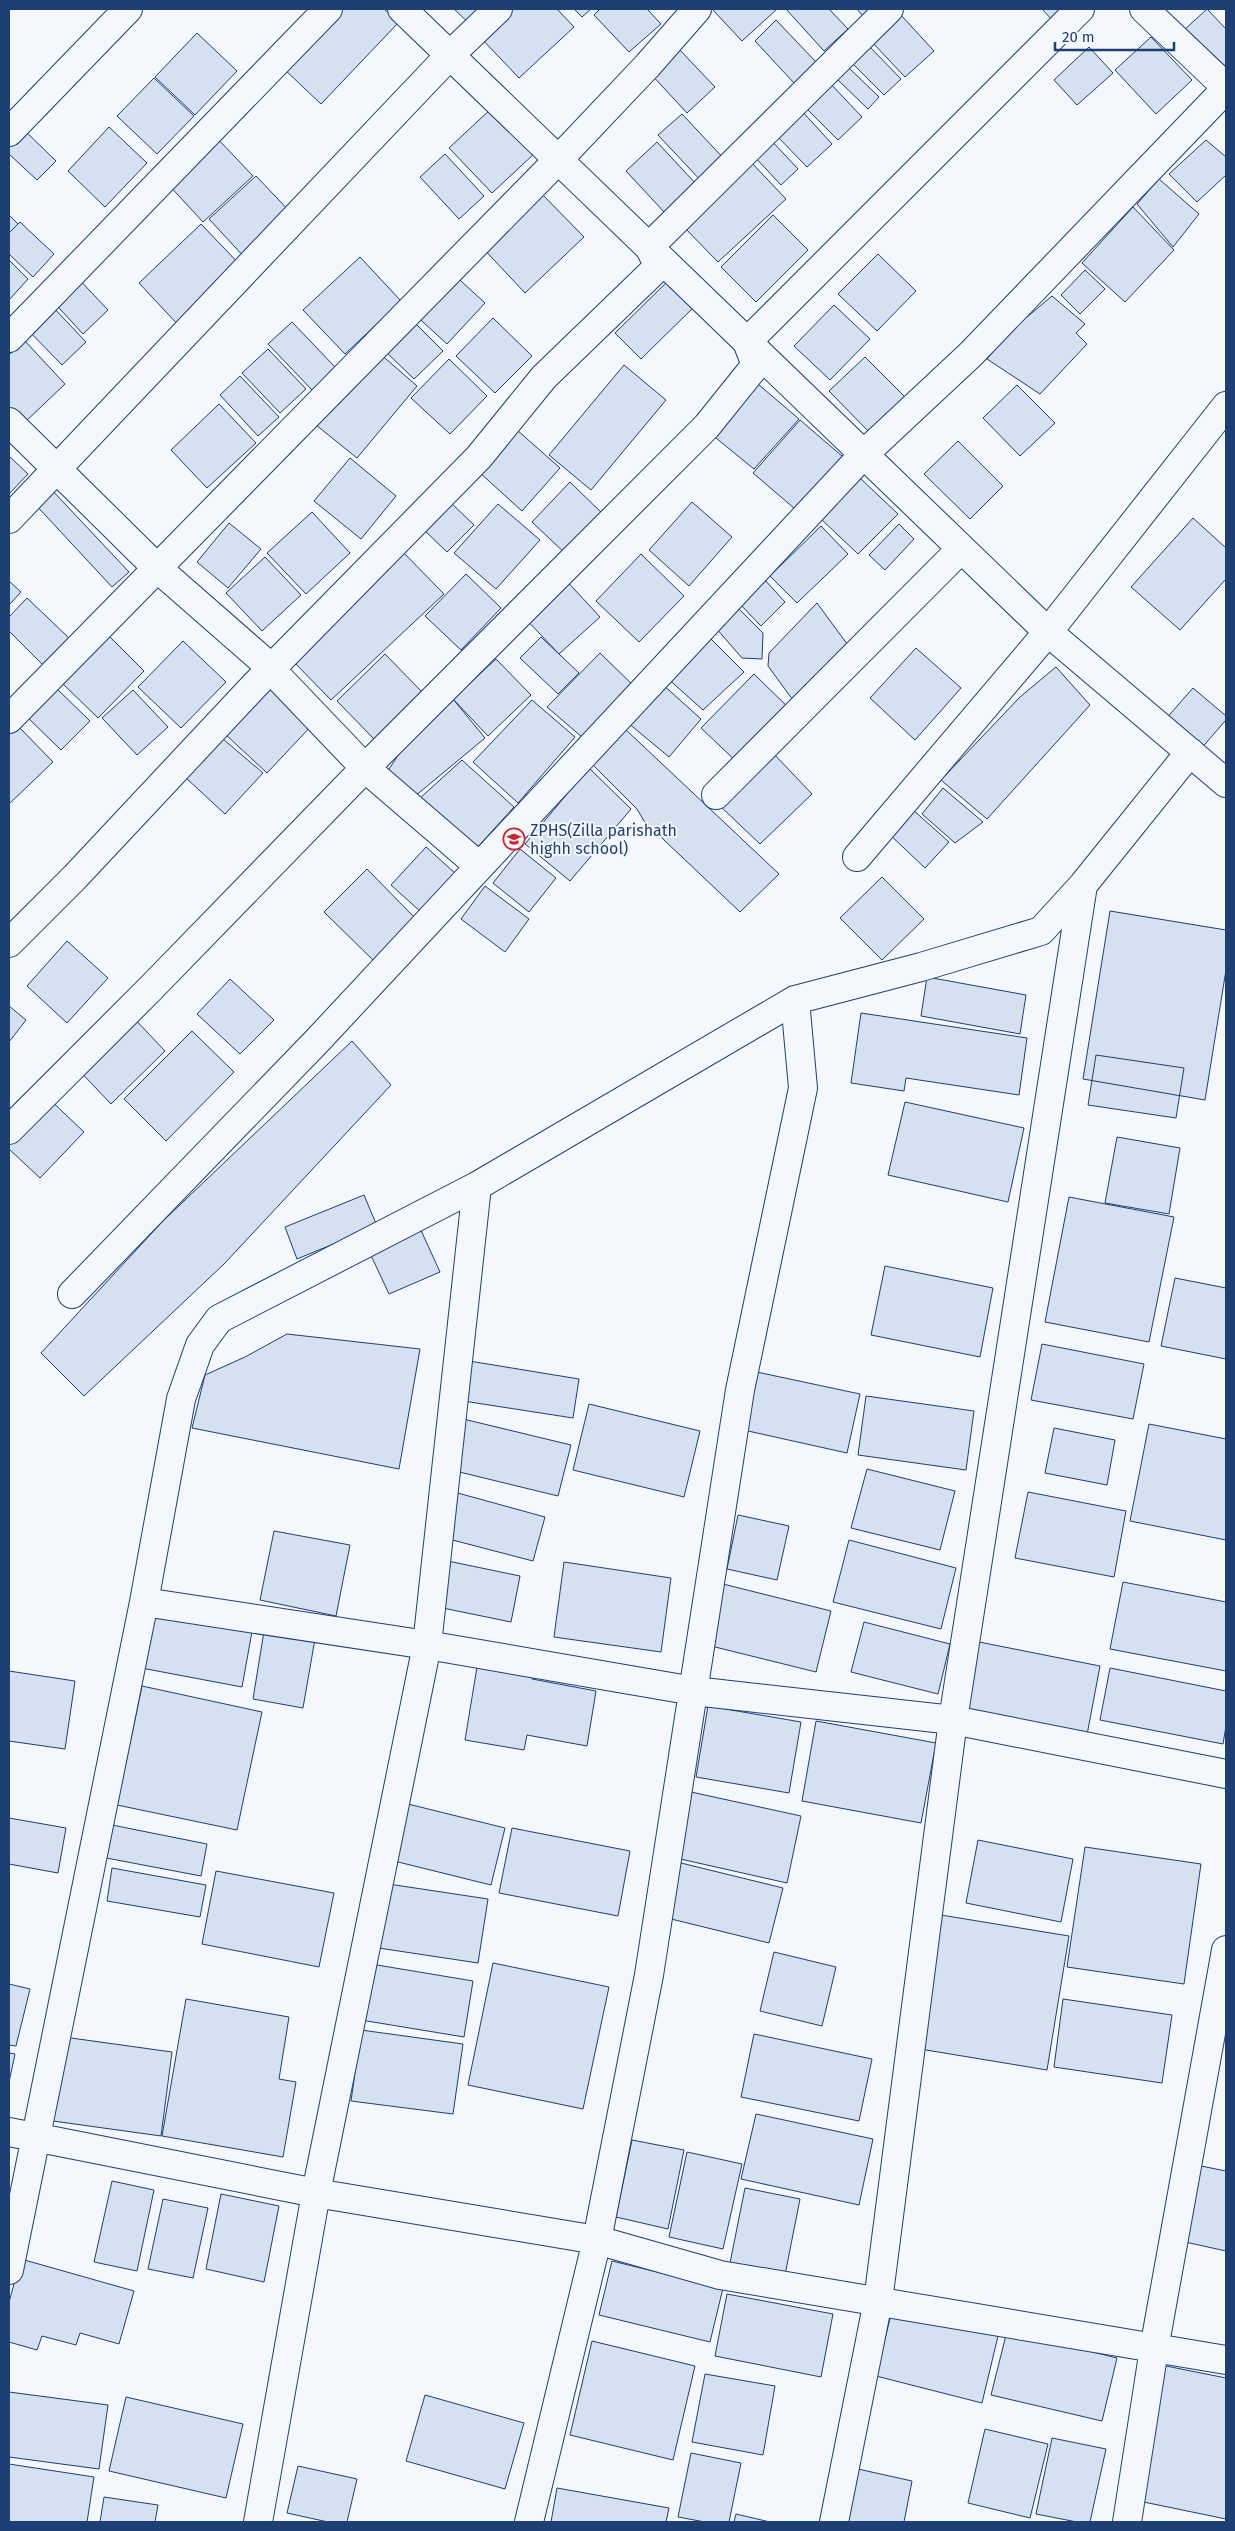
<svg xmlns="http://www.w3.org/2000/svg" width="1235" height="2531" font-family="'Fira Sans',sans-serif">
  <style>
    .building { fill: #d5e0f0; stroke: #1d3f73 }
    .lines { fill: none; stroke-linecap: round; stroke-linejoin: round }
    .street-casing { stroke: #1d3f73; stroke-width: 30 }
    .street { stroke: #f4f7fb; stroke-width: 28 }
    .labels { text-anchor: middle; stroke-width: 4; stroke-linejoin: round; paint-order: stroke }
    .poi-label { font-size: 16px; fill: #1d3f73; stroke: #f4f7fb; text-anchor: start }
  </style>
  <rect width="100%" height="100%" fill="#f4f7fb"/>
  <!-- building -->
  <path class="building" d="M341 9H384L399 22 321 104 284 69Z
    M454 9H491L473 27Z
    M511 9H557L574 27 519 78 480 37Z
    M574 9H591L582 17Z
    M600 9H647L661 24 629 52 594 15Z
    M712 9H777L742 41Z
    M786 9H829L848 29 824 51Z
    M857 9H870L863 16Z
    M1042 9H1066L1053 21Z
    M1207 9 1226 29V65L1220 71 1183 31Z
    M900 14 934 51 905 77 871 41Z
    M776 20 816 62 794 83 755 41Z
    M197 33 237 71 195 115 155 77Z
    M1151 37 1192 80 1156 114 1115 70Z
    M868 45 901 79 884 95 851 62Z
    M677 47 715 87 687 113 649 72Z
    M1089 47 1113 73 1077 105 1054 80Z
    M847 66 879 97 868 109 836 78Z
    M154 78 194 116 157 154 117 116Z
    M828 81 862 117 838 140 803 105Z
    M493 107 535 153 492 193 449 148Z
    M801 110 832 144 807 167 775 134Z
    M682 114 727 162 703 183 658 135Z
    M20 126 56 161 37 180 9 154V138Z
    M109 127 147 163 105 207 68 171Z
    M215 136 253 176 203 222 166 182Z
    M769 138 798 169 781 185 752 154Z
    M1206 140 1226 157V175L1197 202 1169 174Z
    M657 142 697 185 666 214 626 171Z
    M445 154 484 196 459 219 420 177Z
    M748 159 786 199 718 262 680 223Z
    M256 176 295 217 248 261 209 219Z
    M1159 179 1199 214 1173 247 1137 204Z
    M538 190 584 237 525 293 480 245Z
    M1133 207 1174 250 1125 302 1082 263Z
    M9 215 18 224 9 233Z
    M773 215 808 250 756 302 721 267Z
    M20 222 54 254 33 277 9 254V233Z
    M201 224 243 268 181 328 139 283Z
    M878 254 916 291 877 331 838 294Z
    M360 257 401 301 345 354 303 310Z
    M9 260 28 279 9 300Z
    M1085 270 1105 289 1080 314 1061 295Z
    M450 271 485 303 447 344 412 312Z
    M74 274 108 310 83 334 49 297Z
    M673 276 698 303 641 359 615 333Z
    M1052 296 1085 324 1076 333 1087 344 1040 394 987 359 1008 333Z
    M49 303 86 342 62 365 24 326Z
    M834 305 870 339 830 380 794 346Z
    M410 318 443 351 414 379 381 347Z
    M493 318 532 356 495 393 456 356Z
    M292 322 335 367 312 390 268 344Z
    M24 340 65 384 23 424 9 408V355Z
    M268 349 306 389 280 413 242 373Z
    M378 352 417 386 357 458 316 425Z
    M865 357 905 397 869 432 829 391Z
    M449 359 487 396 450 434 411 398Z
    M624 365 666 400 591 490 549 455Z
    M240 376 279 417 258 436 220 395Z
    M758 384 799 419 754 469 711 434Z
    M1017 385 1055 423 1020 456 983 418Z
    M219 404 256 443 207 488 171 450Z
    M800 420 849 462 802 515 753 473Z
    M517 430 560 468 522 511 479 472Z
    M958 441 1003 486 970 519 924 474Z
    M9 456 28 474 9 494Z
    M350 458 396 496 361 539 314 501Z
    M860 478 898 514 858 554 821 519Z
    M570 482 606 517 568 556 532 522Z
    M50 488 129 572 112 587 34 503Z
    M447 499 474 525 447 552 421 527Z
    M692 502 732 537 689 586 649 550Z
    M498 504 540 540 496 589 454 553Z
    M312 512 350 553 306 594 267 553Z
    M1193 518 1226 548V579L1180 630 1131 587Z
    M229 523 261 549 228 588 197 562Z
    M899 524 914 539 885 570 869 555Z
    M821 526 848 554 797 603 770 576Z
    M400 549 444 594 331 700 287 655Z
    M641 554 684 596 639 642 596 601Z
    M265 557 301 595 262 631 226 593Z
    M466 574 501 608 461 650 425 616Z
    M563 577 600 617 559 654 522 615Z
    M764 579 785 602 761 626 739 603Z
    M9 581 21 592 9 605Z
    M27 598 69 638 43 665 9 631V617Z
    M817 603 853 652 798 707 768 666 769 653Z
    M736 606 763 633 762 659 742 658 715 627Z
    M109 636 144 671 98 718 62 683Z
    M708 636 744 672 703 710 666 677Z
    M541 637 579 673 558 694 520 658Z
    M183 641 226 682 181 728 138 687Z
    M916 648 961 688 915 740 870 698Z
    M600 653 639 691 590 744 547 707Z
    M385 654 423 693 375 740 337 701Z
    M496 659 531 695 488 736 453 699Z
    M1056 667 1090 705 987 819 941 780 1020 697Z
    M754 674 792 711 739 764 701 728Z
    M273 683 315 722 267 773 225 734Z
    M661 683 701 719 669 757 627 722Z
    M54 686 90 721 61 750 25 715Z
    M1193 688 1226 716V720L1199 751 1164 721Z
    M133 690 168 727 137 755 102 718Z
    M453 699 485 738 414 797 387 772 409 739Z
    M532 700 575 737 518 803 473 762Z
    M18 726 53 762 9 804V735Z
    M624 728 779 874 740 912 644 821 637 809 590 762Z
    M223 739 263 773 225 814 186 778Z
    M773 753 812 794 760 844 719 805Z
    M462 760 514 807 473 852 418 800Z
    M589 768 631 809 570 881 525 844Z
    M943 788 983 822 955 843 922 814Z
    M912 809 949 842 925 868 887 832Z
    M426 847 456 874 421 912 391 885Z
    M520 849 556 878 529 912 493 883Z
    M367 869 417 920 375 962 324 912Z
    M882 877 924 919 882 960 840 918Z
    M485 886 529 919 505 952 461 919Z
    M1110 911 1226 930V970L1205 1100 1083 1079Z
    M67 941 108 978 67 1023 27 986Z
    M927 977 1026 995 1020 1034 921 1016Z
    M230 979 274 1020 240 1054 197 1014Z
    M9 1006 26 1020 9 1042Z
    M129 1013 165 1051 111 1104 75 1066Z
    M861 1013 1027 1038 1019 1095 906 1078 904 1091 851 1083Z
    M192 1031 234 1072 166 1141 124 1099Z
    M352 1041 391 1085 224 1264 84 1396 41 1353 163 1221Z
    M1096 1055 1184 1068 1176 1118 1088 1105Z
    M45 1095 84 1132 40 1178 9 1149V1134Z
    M905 1102 1024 1128 1008 1202 888 1175Z
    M1117 1137 1180 1148 1169 1214 1105 1203Z
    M364 1195 377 1226 297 1259 285 1227Z
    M1069 1197 1174 1217 1149 1342 1045 1322Z
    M419 1226 440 1272 389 1294 368 1249Z
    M885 1266 993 1288 980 1357 871 1335Z
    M1175 1278 1226 1288V1359L1161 1346Z
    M287 1334 420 1349 399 1469 192 1428 205 1375 245 1357Z
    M1042 1344 1144 1364 1133 1419 1031 1400Z
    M463 1360 579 1379 573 1418 457 1400Z
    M752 1371 860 1394 847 1453 739 1429Z
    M866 1396 974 1411 966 1470 858 1455Z
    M589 1404 700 1431 684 1497 573 1470Z
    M459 1418 571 1445 558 1496 447 1469Z
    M1149 1424 1226 1439V1540L1130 1521Z
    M1054 1428 1115 1440 1107 1485 1045 1473Z
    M867 1469 955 1491 940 1550 851 1528Z
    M454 1492 545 1517 533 1561 441 1537Z
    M1028 1492 1126 1511 1114 1577 1015 1558Z
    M738 1515 789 1526 777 1580 727 1569Z
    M274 1531 350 1545 336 1616 260 1600Z
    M849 1540 956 1568 941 1629 833 1602Z
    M443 1560 520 1576 511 1622 433 1606Z
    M564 1562 671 1578 661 1652 554 1637Z
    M1123 1582 1226 1602V1671L1110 1649Z
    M719 1583 831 1611 816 1672 703 1644Z
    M148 1606 253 1626 242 1687 136 1667Z
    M864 1622 950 1644 938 1694 851 1672Z
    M265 1625 316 1633 303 1708 253 1699Z
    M974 1641 1100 1666 1087 1735 960 1710Z
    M478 1661 534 1671 532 1679 596 1691 587 1746 527 1735 524 1750 465 1740Z
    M1110 1668 1226 1691V1726L1223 1744 1100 1720Z
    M9 1671 75 1681 65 1749 9 1741Z
    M142 1686 262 1712 237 1830 117 1805Z
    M708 1706 801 1722 789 1793 696 1777Z
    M816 1721 936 1743 921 1823 802 1801Z
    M691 1792 801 1816 787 1883 676 1858Z
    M408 1804 505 1828 491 1885 394 1861Z
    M9 1818 66 1828 58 1873 9 1864Z
    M107 1824 207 1844 201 1876 101 1857Z
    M512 1828 630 1851 618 1916 499 1893Z
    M978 1840 1073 1859 1061 1922 966 1903Z
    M1085 1847 1201 1864 1184 1984 1067 1967Z
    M681 1863 783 1888 769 1943 667 1918Z
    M112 1868 206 1885 200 1917 107 1901Z
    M216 1871 334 1893 319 1967 202 1944Z
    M382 1883 488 1899 478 1963 372 1947Z
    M941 1915 1069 1936 1047 2070 920 2049Z
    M774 1952 836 1967 822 2026 760 2011Z
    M493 1963 609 1987 583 2109 468 2085Z
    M371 1964 473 1981 464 2037 361 2020Z
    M9 1984 30 1989 16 2046 9 2045Z
    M186 1999 289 2017 279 2079 296 2082 283 2157 162 2136Z
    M1063 1999 1172 2015 1162 2083 1054 2067Z
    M361 2030 463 2044 453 2114 351 2101Z
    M754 2034 872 2059 859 2121 741 2097Z
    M64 2037 172 2052 161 2136 53 2121Z
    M9 2053 15 2054 9 2082Z
    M756 2114 873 2139 859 2205 741 2179Z
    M632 2140 684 2150 668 2229 616 2217Z
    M687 2152 742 2164 723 2249 669 2237Z
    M1191 2164 1226 2171V2251L1176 2240Z
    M112 2181 154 2190 137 2271 94 2262Z
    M745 2188 800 2199 783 2285 728 2273Z
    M221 2194 279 2206 264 2282 206 2269Z
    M163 2199 208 2208 193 2278 148 2269Z
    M21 2259 134 2291 119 2344 80 2333 76 2345 42 2336 37 2350 9 2342V2302Z
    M612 2261 723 2288 710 2342 599 2315Z
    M727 2294 833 2314 821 2377 715 2356Z
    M892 2310 998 2336 982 2403 876 2376Z
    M1007 2331 1117 2358 1102 2421 991 2395Z
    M592 2341 695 2366 673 2460 570 2435Z
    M1161 2365 1226 2378V2519L1134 2500Z
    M705 2374 775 2386 763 2455 692 2442Z
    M9 2392 108 2405 99 2469 9 2457Z
    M425 2395 524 2423 505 2489 406 2461Z
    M126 2397 243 2424 226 2498 109 2471Z
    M985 2429 1048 2444 1030 2518 968 2503Z
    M1052 2438 1106 2449 1090 2522H1077L1036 2514Z
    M691 2453 741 2463 729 2522H705L678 2517Z
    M9 2464 94 2477 87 2522H9Z
    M298 2466 357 2479 347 2522H328L287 2513Z
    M858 2469 912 2481 904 2522H847Z
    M557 2488 669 2508 666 2522H551Z
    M104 2497 158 2505 155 2522H100Z
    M736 2514 770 2522H734Z"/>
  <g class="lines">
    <!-- street casing -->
    <g class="street-casing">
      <path id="street" d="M402 9 1048 632 1226 783
        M1144 9 1226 87
        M9 132 128 9
        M9 338 328 9
        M9 422 156 567 260 658 365 768 479 866
        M9 519 450 55 498 9
        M9 719 558 160 648 65 697 9
        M716 795 961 549
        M857 857 1048 632 1226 406
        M9 943 75 877 254 686 479 457 544 377 659 266 649 247 889 9
        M9 1130 150 989 365 768 707 426 756 365 747 342 1080 9
        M72 1294 317 1041 864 454 971 354 1226 89
        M144 1602 427 1645 694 1691 953 1720 1226 1774
        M9 2132 316 2193 597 2240 720 2275 1226 2360
        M9 2270 144 1602 181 1399 200 1345 219 1319 477 1186 795 1000 921 967 1041 931 1083 885 1190 752
        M258 2522 316 2193 427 1645 477 1186
        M529 2522 597 2240 649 1975 740 1390 803 1088 795 1000
        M834 2522 878 2301 953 1720 1083 885
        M1127 2522 1154 2349 1226 1950"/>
    </g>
    <!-- street -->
    <use href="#street" class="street"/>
  </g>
  <!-- icons -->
  <defs>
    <g id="school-ring" transform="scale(1.125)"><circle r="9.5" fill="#f4f7fb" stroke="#c62828" stroke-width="1.5"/><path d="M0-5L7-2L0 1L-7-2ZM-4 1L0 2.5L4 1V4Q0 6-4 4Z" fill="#c62828"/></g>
  </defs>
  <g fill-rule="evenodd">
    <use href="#school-ring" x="514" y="839"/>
  </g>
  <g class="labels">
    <!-- poi labels -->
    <g class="poi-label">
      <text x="530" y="836">ZPHS(Zilla parishath<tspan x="530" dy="18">highh school)</tspan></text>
    </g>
  </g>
  <!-- border -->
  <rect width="1235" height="2531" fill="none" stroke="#1d3f73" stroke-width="20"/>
  <!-- scale -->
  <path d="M1055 42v8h119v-8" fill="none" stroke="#1d3f73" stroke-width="2.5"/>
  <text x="1062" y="42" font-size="15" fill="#1d3f73" stroke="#f4f7fb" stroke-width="4" paint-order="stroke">20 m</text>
</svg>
